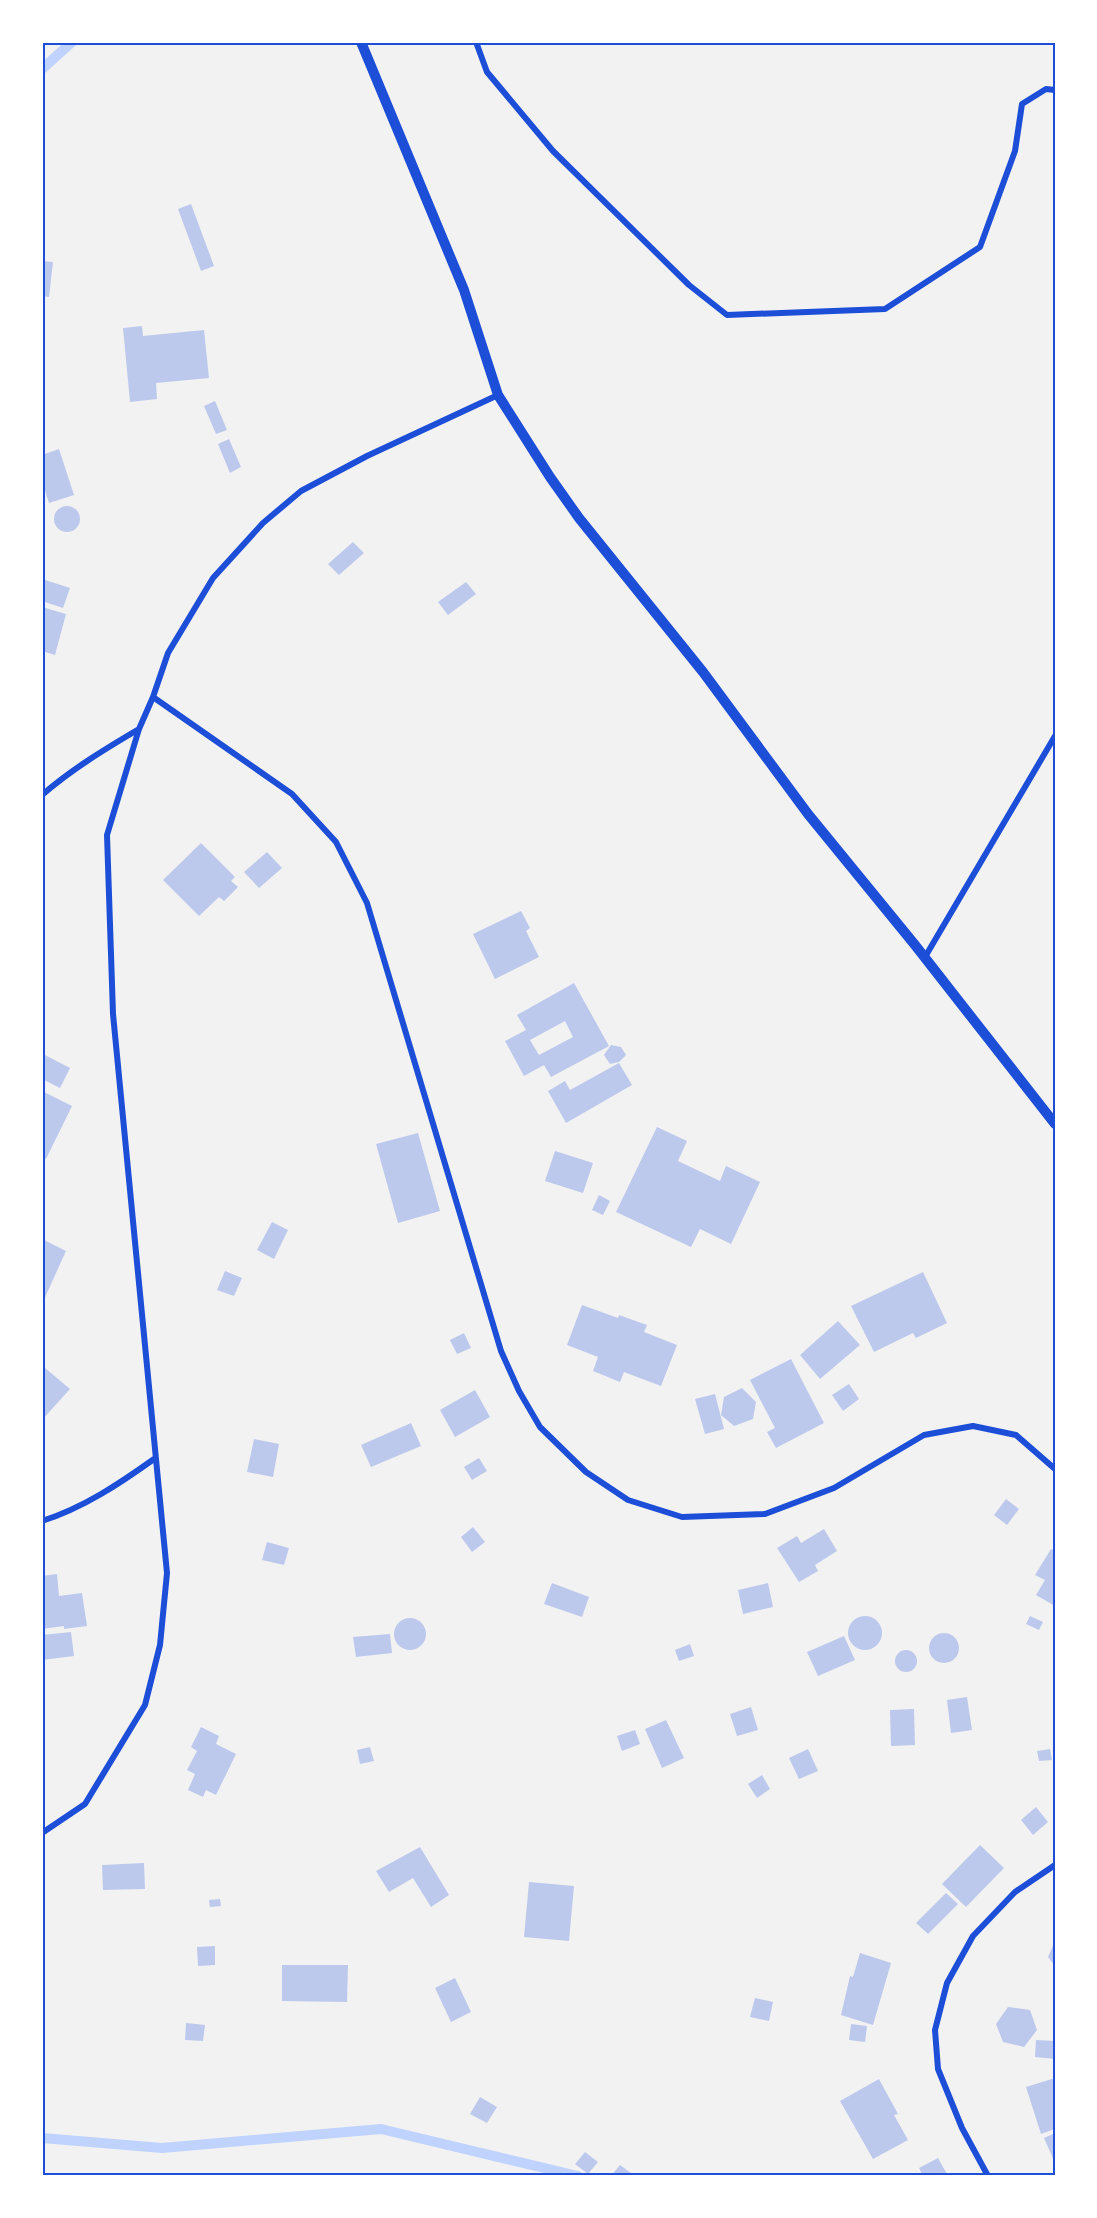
<svg xmlns="http://www.w3.org/2000/svg" width="1097" height="2218" font-family="'Open Sans',sans-serif">
  <style>
    .lines { fill: none; stroke-linecap: round; stroke-linejoin: round }
    .stream { stroke: #bfd3fe; stroke-width: 10 }
    .building { fill: #bdc9ec; fill-rule: evenodd }
    .minor { stroke: #1d4ed8; stroke-width: 6 }
    .tertiary { stroke: #1d4ed8; stroke-width: 10 }
    .neatline { fill: none; stroke: #1d4ed8; stroke-width: 2 }
  </style>
  <rect width="100%" height="100%" fill="#f2f2f2"/>
  <g class="lines">
    <!-- stream -->
    <path class="stream" d="M42 69 72 42
      M42 2138 162 2148 381 2129 578 2176"/>
  </g>
  <!-- building -->
  <path class="building" d="M191 204 214 266 201 271 178 209Z
    M42 261 53 262 49 297 42 296Z
    M142 326 143 336 204 330 209 378 156 383 157 399 130 402 123 328Z
    M215 401 227 430 216 434 204 406Z
    M229 439 241 467 230 473 218 444Z
    M59 449 74 495 49 503 42 481V455Z
    M54 519a13 13 0 1 1 26 0a13 13 0 1 1-26 0Z
    M353 542 364 553 339 575 328 564Z
    M42 579 70 588 63 608 42 601Z
    M466 582 476 594 448 615 438 602Z
    M42 607 66 614 55 655 42 651Z
    M201 843 235 877 231 881 238 887 224 901 219 897 199 916 163 880Z
    M267 852 282 868 259 888 244 872Z
    M521 911 530 928 526 931 539 957 495 979 473 934Z
    M574 983 609 1046 551 1077 544 1065 524 1076 505 1041 526 1030 517 1015ZM565 1021 573 1037 539 1055 530 1040Z
    M611 1045 621 1047 626 1055 619 1062 610 1064 604 1055Z
    M45 1055 70 1068 60 1088 42 1079V1061Z
    M619 1063 632 1085 566 1123 548 1091 565 1081 570 1090Z
    M42 1091 72 1106 46 1159 42 1157Z
    M657 1127 687 1141 678 1161 720 1181 726 1166 760 1182 731 1244 700 1229 691 1247 616 1212Z
    M418 1133 440 1211 398 1223 376 1144Z
    M555 1151 593 1163 583 1193 545 1181Z
    M599 1195 610 1201 603 1215 592 1210Z
    M272 1222 288 1230 274 1259 257 1250Z
    M42 1239 66 1251 42 1304Z
    M225 1271 242 1278 234 1296 217 1290Z
    M923 1272 947 1323 916 1338 913 1333 874 1352 851 1306Z
    M582 1305 618 1318 619 1315 647 1325 644 1332 677 1345 661 1386 624 1372 620 1382 593 1371 598 1357 567 1345Z
    M838 1321 860 1345 820 1379 800 1355Z
    M464 1333 471 1348 457 1354 450 1340Z
    M791 1359 824 1423 776 1448 767 1432 775 1428 750 1380Z
    M45 1368 70 1389 42 1420V1371Z
    M849 1384 859 1399 843 1411 832 1395Z
    M742 1388 756 1402 753 1419 734 1426 721 1415 724 1397Z
    M475 1390 490 1417 455 1437 440 1410Z
    M715 1394 724 1429 705 1434 695 1399Z
    M411 1423 421 1446 371 1467 361 1445Z
    M254 1439 279 1444 273 1477 247 1472Z
    M479 1458 487 1471 472 1480 464 1467Z
    M1006 1499 1019 1509 1007 1525 994 1515Z
    M473 1527 485 1542 472 1552 461 1537Z
    M824 1529 837 1551 815 1565 818 1571 799 1582 777 1548 797 1536 801 1543Z
    M267 1542 289 1548 284 1565 262 1560Z
    M1051 1549 1055 1551V1606L1036 1595 1045 1580 1035 1575Z
    M57 1574 59 1596 82 1593 87 1626 64 1629V1626L42 1629V1576Z
    M552 1583 589 1597 582 1617 544 1604Z
    M768 1583 773 1607 743 1614 738 1590Z
    M848 1633a17 17 0 1 1 34 0a17 17 0 1 1-34 0Z
    M1030 1616 1043 1622 1039 1630 1026 1624Z
    M394 1634a16 16 0 1 1 32 0a16 16 0 1 1-32 0Z
    M71 1632 74 1656 42 1660V1635Z
    M929 1648a15 15 0 1 1 30 0a15 15 0 1 1-30 0Z
    M390 1634 392 1653 356 1657 353 1637Z
    M844 1636 855 1660 818 1676 807 1652Z
    M690 1644 694 1656 679 1661 675 1650Z
    M895 1661a11 11 0 1 1 22 0a11 11 0 1 1-22 0Z
    M967 1697 972 1730 951 1733 947 1700Z
    M751 1707 758 1730 737 1736 730 1714Z
    M914 1709 915 1745 891 1746 890 1710Z
    M666 1720 684 1758 662 1768 645 1729Z
    M201 1727 219 1736 216 1744 236 1754 216 1795 206 1790 203 1797 188 1790 195 1774 187 1770 197 1751 191 1747Z
    M635 1730 640 1744 622 1751 617 1736Z
    M370 1747 374 1761 360 1764 357 1750Z
    M808 1749 818 1771 799 1779 789 1758Z
    M1050 1749 1052 1760 1039 1761 1037 1751Z
    M762 1775 770 1789 757 1798 748 1784Z
    M1036 1807 1048 1822 1033 1835 1021 1820Z
    M980 1845 1004 1868 966 1907 942 1884Z
    M420 1847 449 1895 431 1907 413 1878 389 1892 376 1871Z
    M144 1863 145 1889 103 1890 102 1865Z
    M529 1882 574 1886 569 1941 524 1937Z
    M946 1893 958 1904 928 1934 916 1923Z
    M220 1899 221 1906 210 1907 209 1900Z
    M1055 1941V1966L1048 1957Z
    M215 1946V1965L198 1966 197 1947Z
    M860 1953 891 1963 873 2025 841 2015 850 1976 853 1977Z
    M282 1965H348L347 2002 282 2001Z
    M455 1978 471 2012 451 2022 435 1988Z
    M755 1998 773 2002 769 2021 750 2017Z
    M1008 2007 1030 2010 1037 2030 1024 2047 1003 2042 996 2024Z
    M186 2023 205 2025 203 2041 185 2040Z
    M851 2024 867 2026 865 2042 849 2040Z
    M1036 2040 1055 2041V2059L1035 2057Z
    M1055 2078V2129L1041 2134 1026 2087Z
    M879 2079 898 2114 894 2115 908 2140 873 2159 840 2101Z
    M480 2097 497 2107 487 2123 470 2114Z
    M1055 2133V2163L1044 2138Z
    M585 2152 598 2162 588 2174 575 2164Z
    M938 2158 948 2176H923L919 2168Z
    M620 2165 635 2176H611Z"/>
  <g class="lines">
    <!-- minor -->
    <path class="minor" d="M476 42 487 72 553 151 689 285 727 315 885 309 980 247 1015 151 1022 104 1046 89 1055 90
      M153 697 292 794 336 842 367 903 501 1351 519 1391 540 1427 586 1472 628 1500 682 1517 765 1514 834 1488 924 1435 973 1426 1016 1435 1055 1469
      M42 795C72 769 105 749 139 729
      M925 957 1055 736
      M42 1521C83 1508 119 1484 154 1459
      M42 1833 85 1804 145 1705 160 1645 167 1573 113 1014 107 835 139 729 153 697 168 653 213 578 263 523 301 491 367 456 498 395
      M988 2176 962 2128 938 2069 935 2030 947 1983 973 1936 1015 1892 1055 1865"/>
    <!-- tertiary -->
    <path class="tertiary" d="M361 42 464 290 498 395 550 477 579 518 703 672 808 814 915 945 1055 1124"/>
  </g>
  <!-- border -->
  <rect width="1097" height="2218" fill="none" stroke="#ffffff" stroke-width="87"/>
  <rect x="44" y="44" width="1010" height="2130" class="neatline"/>
</svg>
